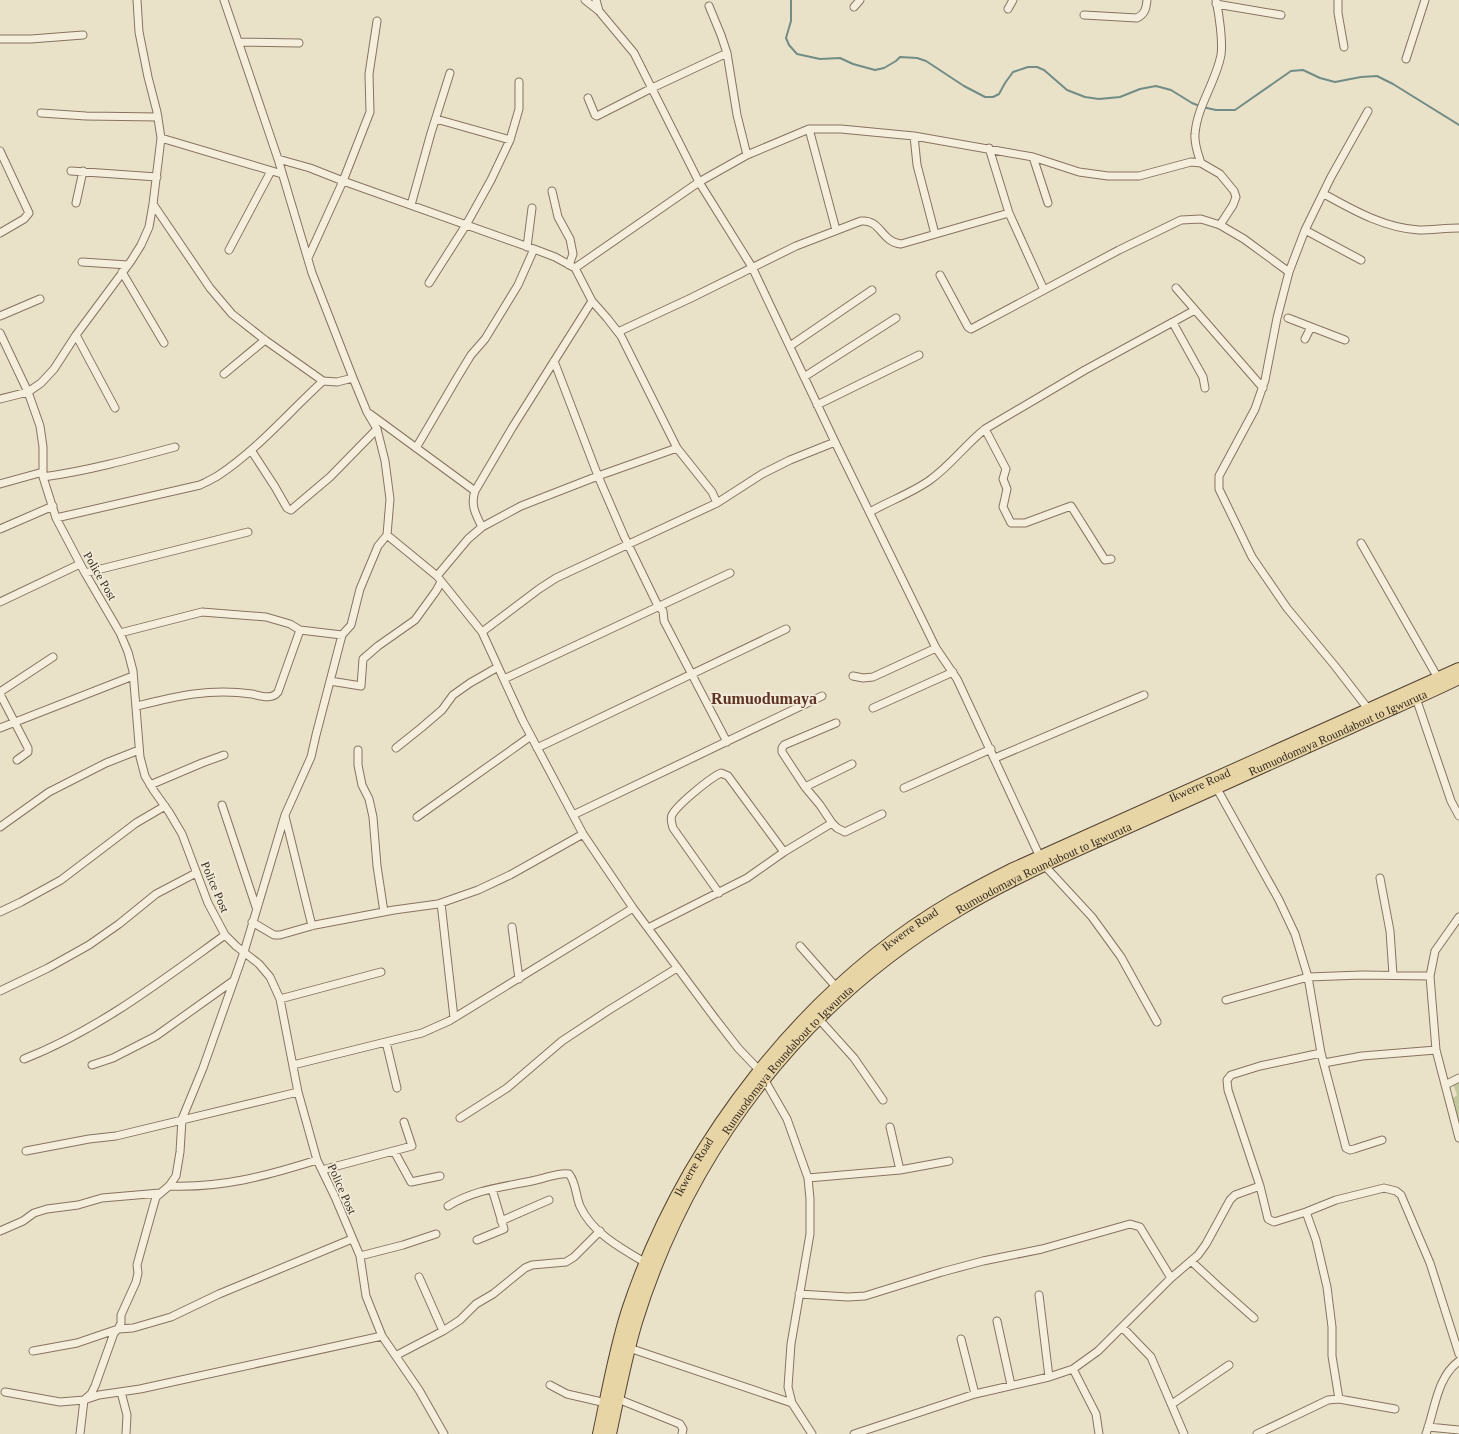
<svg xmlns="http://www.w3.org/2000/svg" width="1459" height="1434" font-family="Georgia,serif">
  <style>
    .park { fill: #c2c79e }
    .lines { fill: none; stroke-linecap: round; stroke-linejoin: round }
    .stream { stroke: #718d86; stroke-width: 2 }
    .minor-casing { stroke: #857460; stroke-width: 9 }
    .primary-casing { stroke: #534333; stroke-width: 14 }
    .minor { stroke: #f6eedc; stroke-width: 7 }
    .primary { stroke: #e8d5a6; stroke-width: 12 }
    .labels { text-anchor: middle; stroke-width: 3.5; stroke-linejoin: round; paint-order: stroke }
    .street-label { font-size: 12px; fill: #372c22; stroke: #f2ebd8 }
    .district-label { font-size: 16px; font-weight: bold; fill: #5f3226; stroke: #f2ebd8 }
  </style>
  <rect width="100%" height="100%" fill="#eae1c9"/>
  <!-- park -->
  <path class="park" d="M1459 1076V1130L1449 1101 1457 1095 1451 1079Z"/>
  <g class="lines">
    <!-- stream -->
    <path class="stream" d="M791 0V21L786 38 789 45 797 54 820 59 840 58 853 64 875 70 884 68 896 61 900 57 917 58 926 61 964 86 985 97H993L999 94 1005 83 1013 72 1028 67H1037L1044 70 1067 90 1085 97 1099 99 1120 97 1140 89 1156 86 1171 90 1192 103 1202 107 1216 110H1235L1291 71 1303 70 1320 78 1335 82 1361 77 1377 76 1393 84 1459 125"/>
    <!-- minor casing -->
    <g class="minor-casing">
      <path id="minor" d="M585 0 599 11 634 53 699 182 752 267 835 442 936 648 957 679 1040 857
        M596 0 599 11
        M1338 0V13L1344 47
        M1216 4 1281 15
        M709 6 721 35 727 53 737 115 747 155
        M854 7 860 0
        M1008 9 1013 0
        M1084 15 1137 18C1145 14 1146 9 1147 0
        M0 39H31L83 35
        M239 42 299 43
        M1406 59 1425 0
        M588 98 595 115 597 116 652 88 727 53
        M1368 111 1331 177 1305 230 1289 272 1277 318 1265 380 1255 409 1219 476V489L1252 557 1287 608 1335 666 1369 710
        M41 113 86 116 158 117
        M436 119 510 140
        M809 129 836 230
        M914 136 917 165 935 234
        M161 138 282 174
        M989 148 1009 213 1044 290
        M0 151 29 213 24 219 0 233
        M1033 157 1048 203
        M278 159 310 168 343 181 534 249 555 257 575 268 592 301 607 318 621 336 677 448 712 492 717 503
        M1201 163C1198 154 1194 144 1195 134 1197 106 1216 82 1221 55 1223 41 1219 14 1216 0
        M71 171 157 177
        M552 191 558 217 570 239 573 254 569 265
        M1324 194C1353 210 1384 228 1419 230 1432 230 1446 228 1459 228
        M76 203 83 171
        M153 204 210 288 232 314 265 340 323 381 337 382 353 378
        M411 205 431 133 450 73
        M1305 230 1361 260
        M527 247 532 208
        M229 250 271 171
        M308 258 343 181 370 112 369 74 377 21
        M82 262 128 265
        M575 268 699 182 747 155 809 129H841L914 136 1033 157 1079 172 1108 176H1139L1191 162 1201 163 1220 174 1234 191 1236 197 1233 205 1220 225
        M122 272 164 343
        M940 275 968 327 971 329 1119 250 1181 220 1201 219 1220 225 1244 239 1289 272
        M429 283 466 225 491 180 510 140 519 109V82
        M1176 288 1263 388
        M0 316 40 299
        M1288 318 1345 340
        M1173 323 1203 377 1205 388
        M618 332 691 298 796 246 861 221C881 219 881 242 901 244L1009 213
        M0 333 28 392 40 426 43 447V477L56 518 85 573 120 633 128 652 133 671 140 757 145 776 154 791 169 812 182 834 208 903 225 935 236 946 259 964 270 977 280 999 298 1092 317 1160 335 1197 360 1256 366 1296 382 1336 419 1390 444 1434
        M76 335 115 408
        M1305 339 1311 327
        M790 346 872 290
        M554 361 598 476 624 536 658 606 663 611 664 621 727 742
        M224 374 265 340
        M804 377 896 318
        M0 399 28 392 41 383 54 369 76 335 131 261 141 245 149 227 153 204 161 138 157 112 148 77 139 32 137 0
        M817 405 919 355
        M370 414 475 491
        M985 429 1006 469 1003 479 1007 489 1003 507 1011 523H1025L1071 506 1105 560 1111 559
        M416 448 457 378 471 355 485 339 518 285 534 249
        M251 450 275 487 287 508 291 510 330 477 377 429
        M43 477C87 471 131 459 175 447
        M0 484 43 472
        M870 512C889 501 912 493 930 480 951 465 965 445 985 429L1085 370 1195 310
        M56 518 200 485C206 482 213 479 219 475 258 449 289 412 323 381
        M482 527C476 515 470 505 475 491L512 428 592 301
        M0 529 53 506
        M387 535 437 576 482 632 523 721 583 834 633 908 714 1017 738 1048 759 1070
        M1361 543 1438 678
        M85 573 248 532
        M437 576 468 539 482 527 521 506 598 476 677 448
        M0 602 80 564
        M482 632 539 589 556 578 717 503 762 474 790 460 835 442
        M120 633 202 612 266 617 290 624 300 630 342 635
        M853 676 863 678 873 677 936 648
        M504 679 730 573
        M330 681 361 686 363 659 378 646 415 620 436 591 441 582
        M0 692 53 657
        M0 694 28 748V752L17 760
        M1416 698 1451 801 1459 816
        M137 706C177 696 210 688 252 694 261 696 272 700 278 692L300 630
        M873 708 953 672
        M836 723 784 745 782 748V752L805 787 820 805 832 823 837 828 845 832 882 814
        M0 728 133 676
        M396 748 421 728 442 710 453 695 470 683 498 667
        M537 748 786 629
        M358 750V765L362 785 369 799 373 817 377 866 384 912
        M995 758 1144 695
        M150 785 202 763 224 755
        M805 787 852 764
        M1216 787 1279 900 1295 934 1308 977 1321 1053 1346 1148 1350 1150 1354 1149 1382 1140
        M904 788 991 749
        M222 805 256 907
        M573 815 822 696
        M285 816 312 926
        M417 817 531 736
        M0 827 49 792 106 763 139 750
        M1044 865 1092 917 1121 957 1157 1022
        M1380 878 1390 931 1393 975
        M719 893 673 828C672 824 670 819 672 815 677 805 710 778 721 773L728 776 784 852
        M441 903 454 1018
        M0 912 21 902 61 880 136 823 165 806
        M1459 917 1435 951 1430 976 1436 1050 1459 1138
        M252 922 274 935H280L315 925 394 910 438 904 478 890 510 875 583 834
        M512 927 519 979
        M648 928 747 878 784 852 832 823
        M800 946 837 988
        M0 991 48 968 89 945 119 924 156 894 196 873
        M280 999 381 972
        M1226 1000 1308 977 1362 975 1430 976
        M818 1018 854 1058 883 1100
        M386 1042 397 1088
        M24 1059C98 1030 161 981 225 935
        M1324 1063 1362 1056 1436 1050
        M92 1065 113 1058 156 1036 233 981
        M293 1065 422 1033 449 1021 633 908
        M764 1079 787 1119 808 1178 810 1199V1234L791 1344 788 1387 792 1403 812 1434
        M1445 1085 1459 1078
        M460 1118 507 1088 562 1041 609 1010 677 968
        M890 1127 900 1170
        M26 1151 89 1139 116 1136 298 1092
        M394 1151 411 1182 440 1176
        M322 1170 412 1146 404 1122
        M808 1178 900 1170 949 1161
        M169 1186C223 1188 266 1176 317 1160
        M1260 1186 1268 1219 1274 1222 1306 1212 1336 1200 1384 1188 1396 1191 1401 1195 1430 1263 1459 1354
        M448 1206C475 1189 505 1187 536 1180 546 1178 559 1172 569 1174 576 1182 576 1197 580 1206 592 1233 622 1249 646 1263
        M1306 1212 1316 1240 1327 1287 1332 1327V1356L1339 1399
        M501 1221 549 1200
        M0 1231 23 1221 34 1213 47 1209 78 1205 102 1198 160 1193
        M477 1240 504 1229 492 1189
        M360 1256 403 1245 436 1234
        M1191 1261 1219 1287 1254 1318
        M419 1277 443 1331
        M799 1294 848 1297 865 1296 942 1272 983 1261 1042 1249 1130 1224 1140 1227 1171 1278
        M1039 1295 1049 1377
        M997 1321 1011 1385
        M1123 1328 1151 1357 1184 1434
        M961 1339 975 1394
        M629 1348 792 1403
        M33 1351 77 1343 118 1329 133 1328 171 1317 219 1294 352 1239
        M397 1355 443 1331 460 1320 476 1304 493 1294 525 1268 532 1265 566 1262 574 1257 600 1231
        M1073 1369 1096 1414 1099 1434
        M550 1385 567 1394 606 1403
        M5 1392 60 1402 84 1400 99 1395 140 1389 382 1336
        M121 1392 127 1415 126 1434
        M618 1399 680 1424 683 1429 682 1434
        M1172 1404 1229 1365
        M1428 1427 1459 1430
        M80 1434 84 1400 91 1394 95 1386 114 1333 118 1329 121 1323V1315L136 1282 138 1273 137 1265 140 1254 156 1197 169 1186 176 1176 180 1152 182 1119 203 1068 244 952 285 815 311 757 316 735 342 635 351 625 360 589 378 546 387 535 390 499 385 461 377 429 367 412 353 378 312 273 278 159 224 0
        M854 1434 975 1394 1049 1377 1073 1369 1098 1351 1171 1278 1198 1255 1206 1244 1230 1200 1235 1195 1260 1186 1228 1090 1227 1080 1231 1075 1260 1066 1321 1053
        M1257 1434 1328 1400 1339 1399 1395 1409
        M1426 1434C1435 1409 1437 1377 1459 1361"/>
    </g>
    <!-- primary casing -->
    <g class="primary-casing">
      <g id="primary">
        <path id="s1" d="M599 1434C608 1392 615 1350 628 1310 683 1145 803 989 953 901 972 890 991 880 1011 870L1459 669"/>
        <path id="s2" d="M610 1434C618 1397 625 1359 636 1322 690 1148 803 1002 960 909 1010 879 1064 856 1117 832 1195 797 1272 762 1349 728 1385 711 1423 696 1459 678"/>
      </g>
    </g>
    <!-- minor -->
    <use href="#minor" class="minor"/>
    <!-- primary -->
    <use href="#primary" class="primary"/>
  </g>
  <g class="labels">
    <!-- street labels -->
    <g class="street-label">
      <text transform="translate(100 576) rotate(60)" y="4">Police Post</text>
      <text dy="4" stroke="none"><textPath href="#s2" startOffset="1069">Rumuodomaya Roundabout to Igwuruta</textPath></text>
      <text dy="4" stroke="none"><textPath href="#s1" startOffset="933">Ikwerre Road</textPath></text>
      <text dy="4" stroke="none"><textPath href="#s2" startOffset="745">Rumuodomaya Roundabout to Igwuruta</textPath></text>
      <text transform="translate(215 887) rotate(67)" y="4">Police Post</text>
      <text dy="4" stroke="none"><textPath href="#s1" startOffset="609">Ikwerre Road</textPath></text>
      <text dy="4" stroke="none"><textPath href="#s2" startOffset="421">Rumuodomaya Roundabout to Igwuruta</textPath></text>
      <text dy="4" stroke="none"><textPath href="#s1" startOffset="285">Ikwerre Road</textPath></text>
      <text transform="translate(342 1189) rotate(66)" y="4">Police Post</text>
    </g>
    <!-- district labels -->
    <g class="district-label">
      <text x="764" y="704">Rumuodumaya</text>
    </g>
  </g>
</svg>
